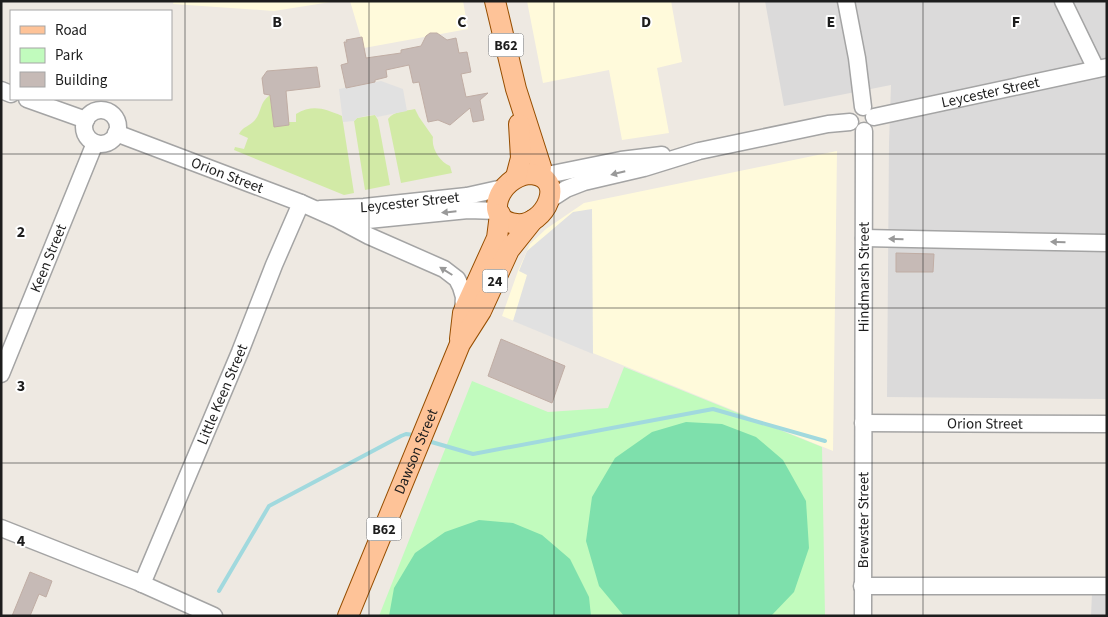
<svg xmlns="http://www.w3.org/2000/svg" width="1108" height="617" font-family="'Source Sans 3',sans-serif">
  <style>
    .residential { fill: #dbdada }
    .education { fill: #fffadb }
    .grass { fill: #d2eaa6 }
    .park { fill: #c1fbbd }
    .pitch { fill: #7ee0ac }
    .parking { fill: #e1e1e1 }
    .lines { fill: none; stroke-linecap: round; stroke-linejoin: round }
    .stream { stroke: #a1d9de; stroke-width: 4 }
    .building { fill: #c6bab6; stroke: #c0ada4 }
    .minor-casing { stroke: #a4a4a4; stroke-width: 19 }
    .major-casing { stroke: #964e00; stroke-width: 22 }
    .minor { stroke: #fff; stroke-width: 16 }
    .major { stroke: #fec398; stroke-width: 20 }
    .oneway { fill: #999 }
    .grid { fill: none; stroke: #1d1d1d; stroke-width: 1; stroke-opacity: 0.55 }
    .labels { text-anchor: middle; stroke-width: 4; stroke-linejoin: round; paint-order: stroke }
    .shield { fill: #fff; stroke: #616161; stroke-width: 1 }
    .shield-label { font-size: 14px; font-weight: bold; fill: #1d1d1d }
    .street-label { font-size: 15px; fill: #1d1d1d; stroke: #fff }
    .grid-label { font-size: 16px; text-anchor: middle; font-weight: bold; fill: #1d1d1d; stroke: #fff; stroke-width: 4; stroke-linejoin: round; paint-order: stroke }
  </style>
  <rect width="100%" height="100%" fill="#eee9e2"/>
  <!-- residential -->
  <path class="residential" d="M765 1H1107V399L887 397 889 143 891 85 784 106Z
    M1092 593H1107V616H1091Z"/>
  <!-- education -->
  <path class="education" d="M174 1H337L274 11 173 4Z
    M350 1H463L468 29 364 48Z
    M527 1H671L682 62 657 68 669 133 622 140 609 70 543 83Z
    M837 151 833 451 502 316 518 271 530 244 546 229 584 203Z"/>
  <!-- grass -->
  <path class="grass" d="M270 95 274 127 288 125 289 122H296V114C313 104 325 109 342 116L354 193 344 195 234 150 235 147 244 149 248 138 239 134C242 127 250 126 255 120 262 111 259 103 270 95Z
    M415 109 419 117 433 137C431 148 440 162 450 166L452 173 401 183 388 119C394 111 406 111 415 109Z
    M375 115 378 120 390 185 365 190 354 121 357 118Z"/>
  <!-- park -->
  <path class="park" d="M624 367 822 447 825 616H379L472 381 548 412 608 408Z"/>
  <!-- pitch -->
  <path class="pitch" d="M686 422 722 424 756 437 783 460 806 501 809 548 794 592 771 616H624L599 586 586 541 592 497 615 458 652 432Z
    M479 520 513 523 542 535 570 559 589 597 591 616H389L394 588 415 553 445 532Z"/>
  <!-- parking -->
  <path class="parking" d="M381 81 403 89 407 111 377 117 375 115H370L357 118 354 121 343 122 339 89Z
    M592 209 593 354 513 321 527 275 519 271 527 251 573 212Z"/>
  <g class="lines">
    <!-- stream -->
    <path class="stream" d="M428 441 473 454 713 409 825 441
      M219 591 269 506 401 436 406 434 414 435"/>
  </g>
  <!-- building -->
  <path class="building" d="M430 33H437L447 40 456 38 459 53 467 52 471 72 461 74 466 97 488 93 480 100 484 120 473 122 470 108 450 125 438 120 428 122 419 82 413 83 409 65 386 70 387 77 375 80V82L346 88 341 65 348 63 344 42H347L346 40 362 37 366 58 401 53V50L421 46 426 36Z
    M317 67 320 87 286 91 289 125 274 127 270 95 264 94 262 78 267 71Z
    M896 253 934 254 933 272H896Z
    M501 339 565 366 552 403 488 376Z
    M30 572 52 581 46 597 39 594 30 616H12Z"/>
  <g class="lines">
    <!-- minor casing -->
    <g class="minor-casing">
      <g id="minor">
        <path d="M846 1 857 58 863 107"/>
        <path d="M1063 1 1096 69"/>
        <path d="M1 90 11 94"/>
        <path d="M27 99 86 120"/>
        <circle cx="101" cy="127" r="17"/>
        <path id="s1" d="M874 117 1107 67"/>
        <path id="s2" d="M116 133 301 203 337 219 369 236 444 269 457 279 461 287 464 297 463 313"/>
        <path d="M545 178 552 174 621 160 662 155"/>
        <path d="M549 200 566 189 584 182 644 168 699 151 828 124 850 122"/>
        <path id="s3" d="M320 209 364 207 467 196 503 188"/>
        <path d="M340 219 368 220 468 210 498 211"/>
        <path d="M864 238 1107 243"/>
        <path id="s4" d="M1 374 95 143"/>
        <path id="s5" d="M863 423 1107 424"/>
        <path d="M1 528 138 582 214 616"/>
        <path id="s6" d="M142 584 240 352 274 265 301 203"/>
        <path d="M862 586H1107"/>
        <path id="s7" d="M863 616 864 131"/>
      </g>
    </g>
    <!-- major casing -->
    <g class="major-casing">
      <g id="major">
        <path d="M495 1 516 89 541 167 540 175"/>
        <path d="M528 174C570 175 545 228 516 224 481 219 500 178 528 174Z"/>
        <path d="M516 177 521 158 519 124"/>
        <path d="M460 339 463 313 497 238 500 214"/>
        <path id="s8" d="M348 616 460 344 481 311 509 250 533 220"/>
      </g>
    </g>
    <!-- minor -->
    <use href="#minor" class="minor"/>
    <!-- major -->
    <use href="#major" class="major"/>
  </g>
  <!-- one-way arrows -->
  <defs><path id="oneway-solid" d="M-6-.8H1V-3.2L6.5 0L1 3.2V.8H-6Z" transform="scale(1.25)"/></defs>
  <g class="oneway">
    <use href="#oneway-solid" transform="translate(618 173) rotate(166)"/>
    <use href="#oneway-solid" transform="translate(449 212) rotate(174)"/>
    <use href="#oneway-solid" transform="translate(896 239) rotate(-179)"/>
    <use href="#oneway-solid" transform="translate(1058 242) rotate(-179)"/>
    <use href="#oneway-solid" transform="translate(446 271) rotate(-148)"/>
  </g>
  <!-- grid -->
  <path class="grid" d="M185 1V616M369 1V616M554 1V616M739 1V616M923 1V616M1 154H1107M1 308H1107M1 463H1107"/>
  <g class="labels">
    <!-- shield labels -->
    <g class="shield">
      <rect x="488.5" y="33.5" width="35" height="23" rx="4"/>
      <rect x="482.5" y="269.5" width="25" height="23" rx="4"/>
      <rect x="366.5" y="517.5" width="35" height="23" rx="4"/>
    </g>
    <g class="shield-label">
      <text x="506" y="50">B62</text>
      <text x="495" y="286">24</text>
      <text x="384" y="534">B62</text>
    </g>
    <!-- street labels -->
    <g class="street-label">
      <text dy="5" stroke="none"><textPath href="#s1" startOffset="119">Leycester Street</textPath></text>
      <text dy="5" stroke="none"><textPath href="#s2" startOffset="119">Orion Street</textPath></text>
      <text dy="5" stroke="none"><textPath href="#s3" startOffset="90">Leycester Street</textPath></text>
      <text dy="5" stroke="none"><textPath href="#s4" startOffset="125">Keen Street</textPath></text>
      <text dy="5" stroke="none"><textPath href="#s7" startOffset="339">Hindmarsh Street</textPath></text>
      <text dy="5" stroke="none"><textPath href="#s6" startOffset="206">Little Keen Street</textPath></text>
      <text dy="5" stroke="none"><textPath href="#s5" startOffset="122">Orion Street</textPath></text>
      <text dy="5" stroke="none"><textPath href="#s8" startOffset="178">Dawson Street</textPath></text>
      <text dy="5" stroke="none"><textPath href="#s7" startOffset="96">Brewster Street</textPath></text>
    </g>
  </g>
  <g class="grid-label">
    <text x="277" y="27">B</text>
    <text x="462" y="27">C</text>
    <text x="646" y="27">D</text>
    <text x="831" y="27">E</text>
    <text x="1016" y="27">F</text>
    <text x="21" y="237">2</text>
    <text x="21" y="391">3</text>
    <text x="21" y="546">4</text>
  </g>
  <!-- border -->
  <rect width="1108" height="617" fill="none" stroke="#1d1d1d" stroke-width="5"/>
  <!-- legend -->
  <rect x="10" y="10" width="162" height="90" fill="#ffffff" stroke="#a5a5a5"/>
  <rect x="20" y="26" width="25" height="8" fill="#fec398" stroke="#a5a5a5"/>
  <text x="55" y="35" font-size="15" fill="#1d1d1d">Road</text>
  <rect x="20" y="48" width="25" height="15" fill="#c1fbbd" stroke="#a5a5a5"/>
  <text x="55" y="60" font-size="15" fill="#1d1d1d">Park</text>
  <rect x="20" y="72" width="25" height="15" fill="#c6bab6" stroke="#a5a5a5"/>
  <text x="55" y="85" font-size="15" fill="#1d1d1d">Building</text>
</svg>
